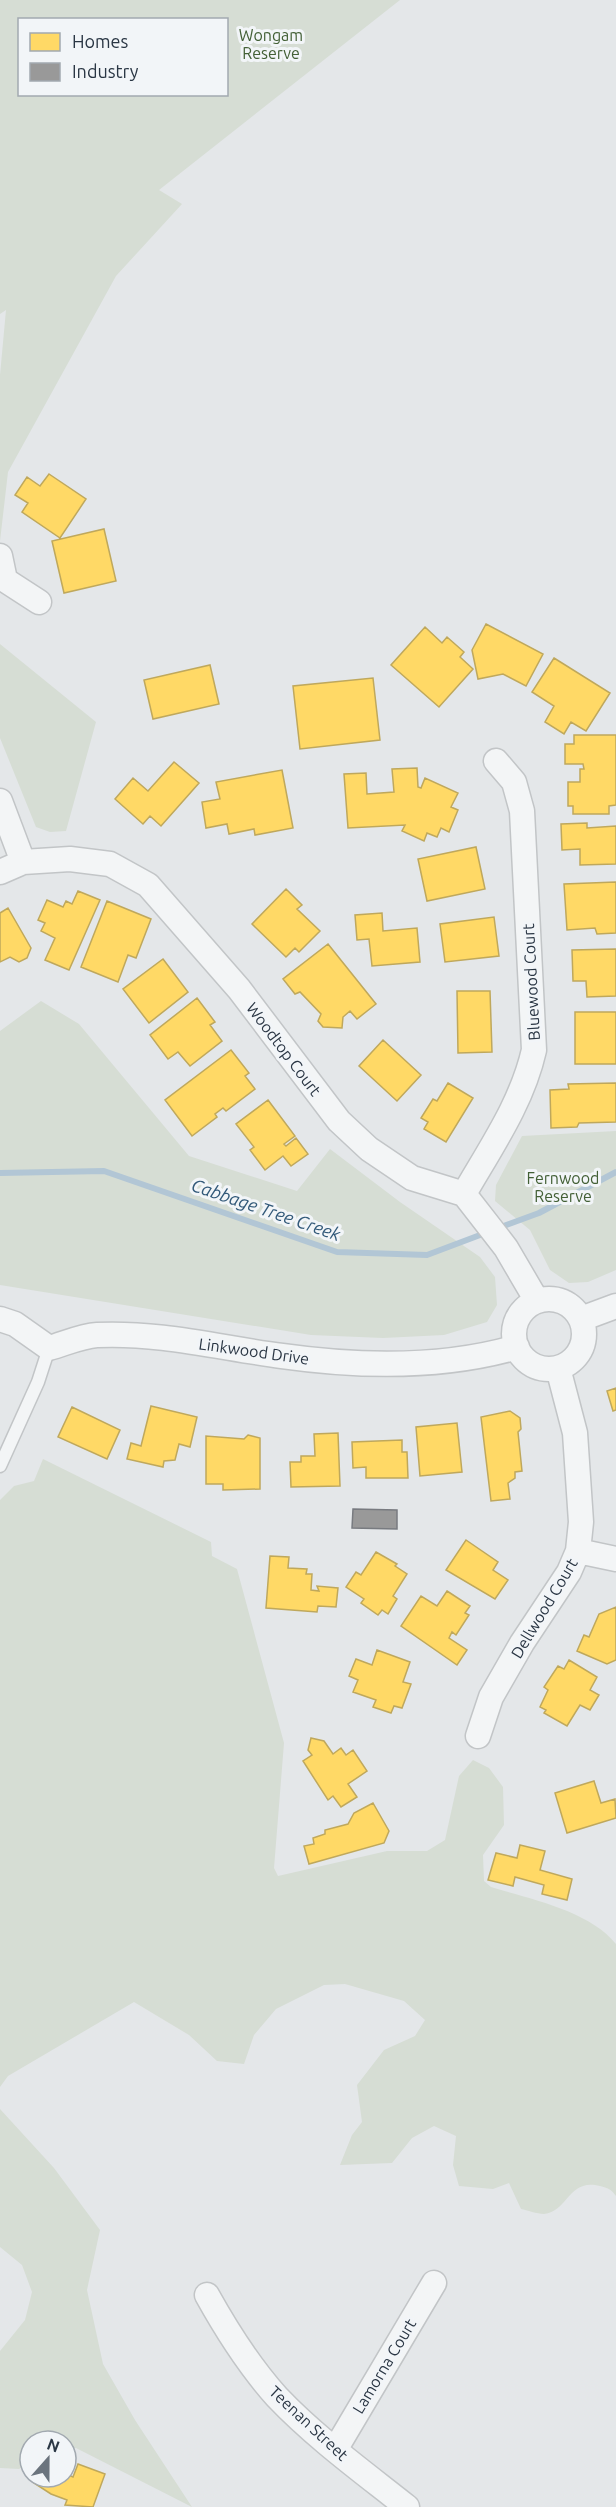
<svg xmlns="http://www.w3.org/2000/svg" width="616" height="2507" font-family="Ubuntu,sans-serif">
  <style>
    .green { fill: #d6ddd4; fill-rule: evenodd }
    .homes { fill: #ffd966; stroke: #bfa85c; stroke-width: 1.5 }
    .industry { fill: #999; stroke: #787b80; stroke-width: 1.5 }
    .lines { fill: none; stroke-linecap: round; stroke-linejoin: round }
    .stream { stroke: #b2c6d5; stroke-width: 6 }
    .service-casing { stroke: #c2c5c7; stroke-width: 15 }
    .minor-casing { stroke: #c2c5c7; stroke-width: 27 }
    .service { stroke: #f3f5f6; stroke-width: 12 }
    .minor { stroke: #f3f5f6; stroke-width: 24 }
    .labels { text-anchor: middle; stroke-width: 6; stroke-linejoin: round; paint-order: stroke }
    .park-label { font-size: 16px; fill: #436036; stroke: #f2f5f8 }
    .street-label { font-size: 16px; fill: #2a3644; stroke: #f2f5f8 }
    .water-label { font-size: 18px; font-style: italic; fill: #325979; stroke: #f2f5f8 }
  </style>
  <rect width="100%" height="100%" fill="#e4e7e9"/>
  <!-- green -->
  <path class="green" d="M0 0H400L159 190 182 204 116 276 8 472 0 541V375L6 310 0 314ZM20 20H226V94H20Z
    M0 644 96 722 66 831 50 832 36 827 0 738Z
    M41 1001 79 1024 189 1156 297 1191 330 1149 400 1202 480 1257 495 1277 497 1305 487 1322 444 1335 383 1338 311 1335 0 1285V1031Z
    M616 1131V1270L588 1282 569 1283 550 1270 530 1230 495 1201 496 1185 522 1136Z
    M43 1459 211 1542 212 1556 237 1569 284 1743 274 1868 278 1876 387 1851H427L445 1840 459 1776 473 1760 489 1768 503 1787 504 1825 483 1855 484 1881 491 1887C531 1899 590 1911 616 1944V2196C611 2189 608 2188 600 2186 568 2178 569 2211 544 2214 537 2214 527 2210 521 2209L509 2183 493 2189 459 2186 453 2165 456 2136 434 2126 412 2138 392 2163 340 2165 352 2135 362 2122 357 2085 384 2050 415 2036 425 2020 404 2001 345 1984 324 1985 276 2009 254 2035 244 2064 217 2061 189 2035 134 2002 8 2076 0 2087V1500L14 1486 34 1481Z
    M0 2109 54 2168 100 2230 87 2290 103 2364 135 2420 192 2507 76 2448 66 2449V2441H30V2462L19 2469 0 2468V2351L25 2320 32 2292 22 2265 0 2247Z"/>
  <!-- homes -->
  <path class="homes" d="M49 474 86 499 60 538 22 512 28 503 15 495 27 477 40 486Z
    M104 529 116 581 64 593 52 541Z
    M486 624 543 654 526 686 503 674 478 679 472 650Z
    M425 627 442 643 447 637 464 652 460 657 473 669 439 707 391 665Z
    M554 658 610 693 586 731 571 722 564 734 545 722 554 706 532 692Z
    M210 665 219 704 153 719 144 680Z
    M373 678 380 740 300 749 293 686Z
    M574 735H616V805L609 806V814H573V806H568V782H580V769H584L583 764H565V744H574Z
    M174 762 199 783 161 826 150 816 143 824 115 799 133 778 148 791Z
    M417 768 418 787 421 788 425 778 458 793 451 807 458 810 449 832 441 828 437 837 427 833 424 841 402 831 405 825 348 828 344 774 366 773 367 794 394 792 392 769Z
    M282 770 293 828 255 835 254 829 229 834 227 824 206 828 202 802 220 799 216 782Z
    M587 823V828L616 826V864L580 865V849L562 850 561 824Z
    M476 847 485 889 427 901 418 859Z
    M616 882V933L597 934 595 928 567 930 564 884Z
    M286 889 302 905 297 909 320 931 299 952 295 948 286 957 252 924Z
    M78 891 100 900 69 970 45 960 55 938 41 931 45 923 38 920 47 900 63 907 66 901 72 904Z
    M107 901 151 919 136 958 128 955 118 982 81 967Z
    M8 908 31 948 27 958 19 962 10 957 0 962V913Z
    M382 913 383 931 417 928 420 962 372 966 369 939 357 940 355 915Z
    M494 917 499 956 445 962 440 924Z
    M328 944 376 1004 357 1019 350 1011 343 1017 342 1028 323 1027 318 1021 321 1014 300 992 295 994 283 979Z
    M616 949V996L587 997 586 981H573L572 950Z
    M163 959 188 992 149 1023 123 989Z
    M457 991H490L492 1052 458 1053Z
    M197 998 215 1022 210 1025 222 1041 190 1066 178 1052 168 1059 150 1035Z
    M575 1012H616V1064H575Z
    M383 1040 421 1075 397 1101 359 1066Z
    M231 1050 249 1073 245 1076 255 1089 226 1111 223 1108 215 1114 217 1117 192 1136 165 1100Z
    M448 1083 473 1098 446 1142 424 1129 428 1122 421 1118 433 1099 437 1101Z
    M616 1083V1122L579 1123 577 1127 551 1128 550 1090 569 1089 568 1084Z
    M268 1100 295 1136 284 1144 286 1146 296 1138 308 1154 291 1166 283 1156 265 1170 250 1150 254 1147 236 1124Z
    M616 1388V1410L613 1411 607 1391Z
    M151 1406 197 1417 190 1447 179 1444 175 1460 164 1461 163 1467 127 1459 131 1443 141 1446Z
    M72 1407 120 1430 107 1459 58 1437Z
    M510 1411 520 1418 521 1429 518 1432 522 1471 515 1472V1478L508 1483 510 1499 491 1501 481 1417Z
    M457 1423 462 1472 420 1476 416 1427Z
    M338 1433 340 1486 291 1487 290 1462H301V1456H315L314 1434Z
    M248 1435 260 1438V1489L223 1490V1484H206V1436L244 1439Z
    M402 1440V1452H407L408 1478H366V1467L353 1468 352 1442Z
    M466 1540 498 1562 493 1570 508 1580 495 1599 446 1570Z
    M376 1552 397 1564 395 1566 407 1574 393 1596 397 1599 388 1614 382 1610 378 1615 361 1603 364 1599 346 1587 356 1572 361 1575Z
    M270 1556 289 1557 288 1568 307 1569 306 1574H312L311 1590 319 1591 317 1586 338 1588 336 1607 318 1606 317 1612 266 1608Z
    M447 1591 470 1606 465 1613 469 1615 456 1635 452 1632 449 1638 467 1650 457 1665 401 1626 421 1596 437 1606Z
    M616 1607V1660L607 1664 577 1651 584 1635 589 1637 599 1614Z
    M377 1650 410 1662 403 1682 411 1684 402 1708 394 1706 391 1713 373 1707 376 1700 353 1692 358 1680 349 1676 356 1659 372 1665Z
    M569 1660 597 1677 590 1690 599 1695 590 1710 580 1705 567 1726 544 1713 546 1710 540 1707 548 1690 544 1687 558 1666 564 1669Z
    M311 1738 324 1741 333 1754 341 1748 346 1755 353 1750 367 1771 348 1784 357 1797 341 1807 333 1796 328 1800 303 1761 312 1755 308 1750Z
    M594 1781 601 1803 615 1799 616 1818 567 1833 555 1793Z
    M373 1803 389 1831 384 1843 309 1864 304 1846 314 1844 313 1838 325 1834V1830L348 1824 354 1813Z
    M520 1845 545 1851 540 1870 572 1879 567 1900 542 1894 544 1885 515 1877 513 1886 488 1880 496 1853 517 1858Z
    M78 2464 105 2474 93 2507 65 2505 67 2500 51 2494 34 2483 38 2477H66V2474L73 2477Z"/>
  <!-- industry -->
  <path class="industry" d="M353 1509 397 1510V1529L352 1528Z"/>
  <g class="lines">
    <!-- stream -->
    <path class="stream" d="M0 1173 104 1171 337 1252 427 1255 488 1232
      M498 1228 539 1213 616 1172"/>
    <!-- service casing -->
    <g class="service-casing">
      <path id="service" d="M0 1466 38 1382 49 1348"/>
    </g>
    <!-- minor casing -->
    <g class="minor-casing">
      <path id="minor" d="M0 556 5 580 39 602
        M0 801 23 862
        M0 872 23 862 70 859 110 864 148 885 239 989 339 1121 369 1149 412 1178 464 1194 506 1248 537 1301
        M464 1194C491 1147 522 1103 534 1050L522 811 514 782 496 761
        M514 1334a35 35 0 1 1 70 0a35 35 0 1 1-70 0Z
        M0 1319 15 1324 49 1348C64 1344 81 1336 97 1335 159 1332 221 1348 282 1356 360 1367 441 1369 517 1347
        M581 1319 616 1306
        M578 1551 616 1559
        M478 1736 491 1697 522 1643 569 1572 578 1551 581 1522 575 1433 558 1368
        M207 2295C227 2331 250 2367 277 2397 316 2438 363 2472 407 2507
        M335 2450 434 2283"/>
    </g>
    <!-- service -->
    <use href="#service" class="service"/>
    <!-- minor -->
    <use href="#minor" class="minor"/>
  </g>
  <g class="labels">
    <!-- park labels -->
    <g class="park-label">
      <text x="271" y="41">Wongam<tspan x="271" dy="18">Reserve</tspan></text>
      <text x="563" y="1184">Fernwood<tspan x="563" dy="18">Reserve</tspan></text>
    </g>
    <!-- street labels -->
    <g class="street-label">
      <text transform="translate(531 982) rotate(-93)" y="6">Bluewood Court</text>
      <text transform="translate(284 1049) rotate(53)" y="6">Woodtop Court</text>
      <text transform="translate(254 1351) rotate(8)" y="6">Linkwood Drive</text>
      <text transform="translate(544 1608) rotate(-59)" y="6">Dellwood Court</text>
      <text transform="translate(384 2366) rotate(-59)" y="6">Lamorna Court</text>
      <text transform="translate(309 2423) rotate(43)" y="6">Teenan Street</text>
    </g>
    <!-- water labels -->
    <g class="water-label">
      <text transform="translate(266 1210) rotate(19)" y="6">Cabbage Tree Creek</text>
    </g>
  </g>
  <!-- legend -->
  <rect x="18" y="18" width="210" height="78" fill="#f2f5f8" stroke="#a2a9b0" stroke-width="1.5"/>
  <rect x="30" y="33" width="30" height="18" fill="#ffd966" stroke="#a2a9b0" stroke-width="1.5"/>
  <text x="72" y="48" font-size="18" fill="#2a3644">Homes</text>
  <rect x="30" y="63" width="30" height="18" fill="#999999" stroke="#a2a9b0" stroke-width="1.5"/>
  <text x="72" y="78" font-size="18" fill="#2a3644">Industry</text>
  <!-- north arrow -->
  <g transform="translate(48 2459) rotate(21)"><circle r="28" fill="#f2f5f8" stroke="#a2a9b0" stroke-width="1.5"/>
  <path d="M0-4.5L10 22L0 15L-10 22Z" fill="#6b747e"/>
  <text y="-9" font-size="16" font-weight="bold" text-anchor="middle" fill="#2a3644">N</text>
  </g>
</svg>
